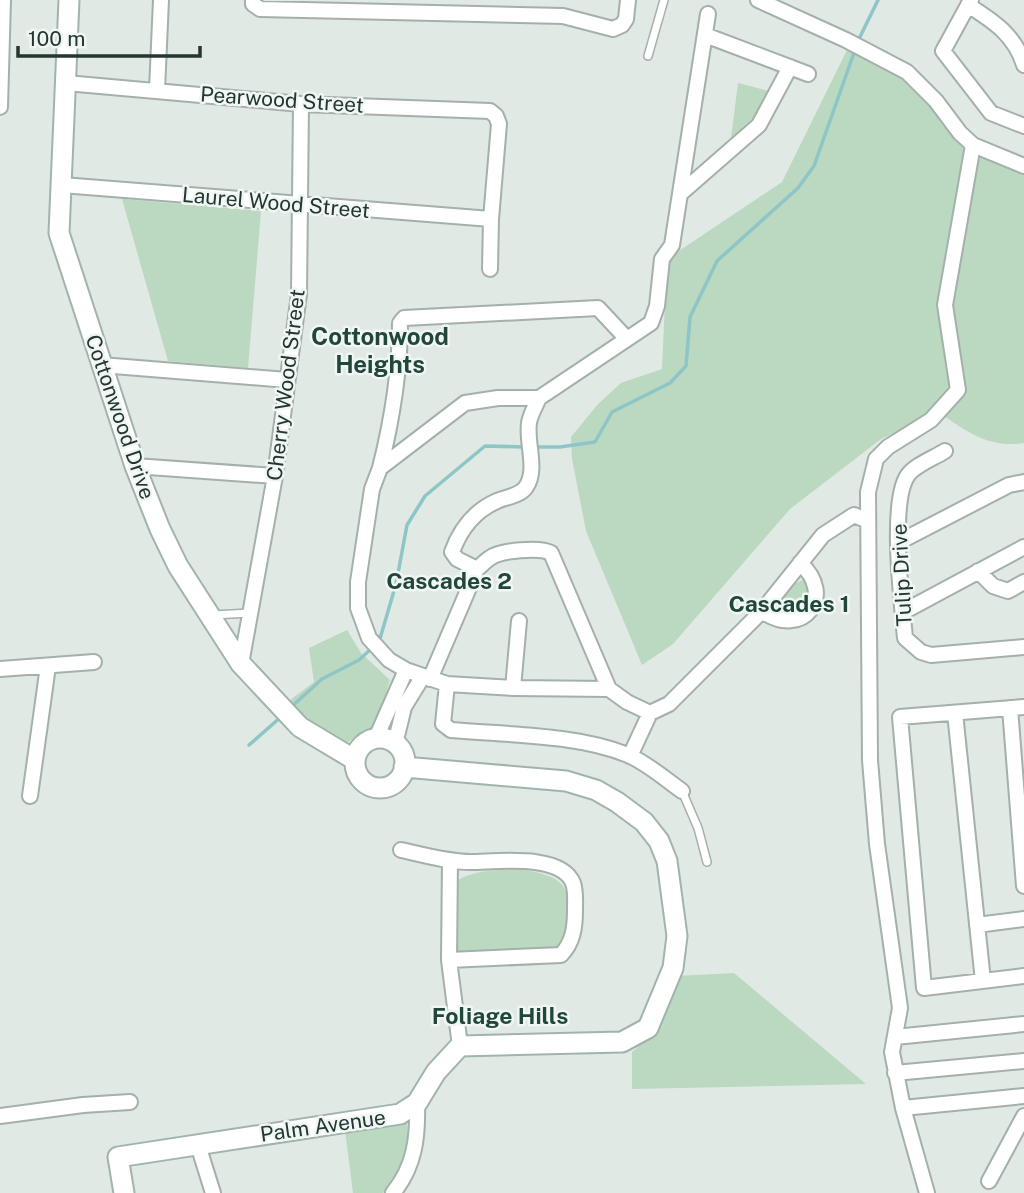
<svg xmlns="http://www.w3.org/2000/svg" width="1024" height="1193" font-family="'Public Sans',sans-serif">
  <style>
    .green { fill: #bbd8c0 }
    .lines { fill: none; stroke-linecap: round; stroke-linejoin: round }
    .stream { stroke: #8ec6c8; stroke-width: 3.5 }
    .lane-casing { stroke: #a4b0aa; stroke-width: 10 }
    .street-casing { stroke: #a4b0aa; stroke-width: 18 }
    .secondary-casing { stroke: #a1b4ab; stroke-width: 23 }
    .lane { stroke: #fff; stroke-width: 7 }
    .street { stroke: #fff; stroke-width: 14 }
    .secondary { stroke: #fff; stroke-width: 19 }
    .labels { text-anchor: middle; stroke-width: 5; stroke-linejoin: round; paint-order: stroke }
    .street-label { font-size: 21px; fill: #233730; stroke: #f0f6f3 }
    .neighbourhood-label { font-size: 23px; font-weight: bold; fill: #21473a; stroke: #f0f6f3 }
    .quarter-label { font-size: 24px; font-weight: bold; fill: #21473a; stroke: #f0f6f3 }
  </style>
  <rect width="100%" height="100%" fill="#e0e9e4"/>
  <!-- green -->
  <path class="green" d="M848 48 903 79 929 104 966 150 1024 173V443C991 448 970 434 944 416L927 418 881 439 790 509 673 644 642 665 586 531 572 459 571 437 598 404 621 383 662 369 667 259 782 182Z
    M738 83 769 91 758 113 731 138Z
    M122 199 261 211 248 368 168 361Z
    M804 580 810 584 811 593 804 610 793 612 784 611 782 600C788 591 793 582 804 580Z
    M347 630 361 653 390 680 375 727 363 731 343 746 321 735 285 704 314 682 309 648Z
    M522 869C535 872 556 875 564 887 573 901 570 942 553 949L461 954 453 949 456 881C476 869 499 870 522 869Z
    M734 973 866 1084 632 1089V1052C664 1026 665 1013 677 976Z
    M407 1121C409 1150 404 1172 383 1193H353L345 1130Z"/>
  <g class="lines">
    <!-- stream -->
    <path class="stream" d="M857 43 878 0
      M533 447H560L595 442 612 412 670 383 686 366 690 317 717 261 798 188 814 166 855 50
      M379 642 396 584 407 525 425 496 485 446 525 447
      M290 708 322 679 359 660 373 647
      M249 745 282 716"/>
    <!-- lane casing -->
    <g class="lane-casing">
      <path id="lane" d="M648 56 664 0
        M213 615 250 613
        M682 791 698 828 707 862"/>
    </g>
    <!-- street casing -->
    <g class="street-casing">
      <path id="street" d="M253 0V4L260 9 563 16 613 29 622 25 626 19 628 0
        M758 0 846 40 907 72 936 101 960 133 973 145 1024 166
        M971 0 943 51 991 113 1024 126
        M968 5C993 21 1015 35 1024 65
        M705 35 808 74
        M66 83 301 104 490 111 496 116 499 124 491 219 490 269
        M157 90 161 0
        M0 107 3 0
        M62 185 491 219
        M680 194 759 125 790 67
        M101 365 287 380
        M945 451C934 458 915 465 908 475 889 501 902 604 905 638L921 652 931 655 1024 647
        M135 466 275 476
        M380 468C392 420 400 373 400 323L404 318 598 308 627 339
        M899 542 1009 485 1024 482
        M477 569 457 559 452 552C460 530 474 511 497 501 506 497 520 496 526 487 538 470 526 443 529 423 530 415 536 405 539 398
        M978 571 993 586 1008 591 1024 582
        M762 611C803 640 837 596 800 563
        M903 612 1024 547
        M241 664 275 476 299 294 301 104
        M0 669 94 662
        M430 679 477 569C481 566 485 561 490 558 501 550 540 547 551 553L609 689
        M447 684 443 724 451 730C507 735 576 734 628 755 647 763 665 779 682 791
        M513 688 519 621
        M1024 707 900 717 924 988 1024 976
        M1010 708 1024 886
        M650 713 627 702 609 689 513 688 447 684 423 676 406 670 389 660 369 638 358 608V582L372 489 380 468 465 403 498 398H539L651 323 657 306 662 259 672 245 708 14
        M955 713 983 981
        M376 738 406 670
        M395 744 404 707 423 676
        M630 756 650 713 669 704 762 611 823 535 854 515 868 521
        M30 796 48 666
        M401 850C424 855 448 862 471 862 496 862 561 853 573 883 576 891 575 902 575 910 575 928 573 942 561 955L449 960
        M450 860 449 960 460 1046
        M977 925 1024 919
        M895 1037 1024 1024
        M895 1073 1024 1061
        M903 1108 1024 1096
        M0 1116 83 1105 130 1102
        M198 1145 213 1193
        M989 1181 1024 1116
        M393 1193C415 1166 418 1137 417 1103
        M927 1193 903 1108 892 1052 900 1008 877 844 870 760 868 492 876 459 888 447 931 420 958 390 945 305 973 145"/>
    </g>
    <!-- secondary casing -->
    <g class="secondary-casing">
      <path id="secondary" d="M69 0 59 233 135 466 160 529 178 566 241 664 300 727 355 760
        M355 763a25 25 0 1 1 50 0a25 25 0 1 1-50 0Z
        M124 1193 118 1157 400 1114 417 1103 436 1072 460 1046 622 1042 648 1028 673 968 677 936 667 861 659 841 644 822 617 802 596 790 566 781 404 767"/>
    </g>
    <!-- lane -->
    <use href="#lane" class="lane"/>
    <!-- street -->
    <use href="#street" class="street"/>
    <!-- secondary -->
    <use href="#secondary" class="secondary"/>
  </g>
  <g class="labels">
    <!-- street labels -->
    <g class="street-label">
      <text transform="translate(282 100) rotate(4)" y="7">Pearwood Street</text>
      <text transform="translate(276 203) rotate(5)" y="7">Laurel Wood Street</text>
      <text transform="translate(286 385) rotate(-83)" y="7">Cherry Wood Street</text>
      <text transform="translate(120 417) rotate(71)" y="7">Cottonwood Drive</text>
      <text transform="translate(902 575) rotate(-93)" y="7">Tulip Drive</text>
      <text transform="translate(323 1126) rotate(-8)" y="7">Palm Avenue</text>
    </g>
    <!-- neighbourhood labels -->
    <g class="neighbourhood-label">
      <text x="449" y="589">Cascades 2</text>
      <text x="789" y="612">Cascades 1</text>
      <text x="500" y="1024">Foliage Hills</text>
    </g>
    <!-- quarter labels -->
    <g class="quarter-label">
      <text x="380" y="345">Cottonwood<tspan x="380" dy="28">Heights</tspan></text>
    </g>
  </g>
  <!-- scale -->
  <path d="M18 46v10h182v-10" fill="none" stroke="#233730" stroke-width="3.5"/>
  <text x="28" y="46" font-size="21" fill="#233730" stroke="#f0f6f3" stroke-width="5" paint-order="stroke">100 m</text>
</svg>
